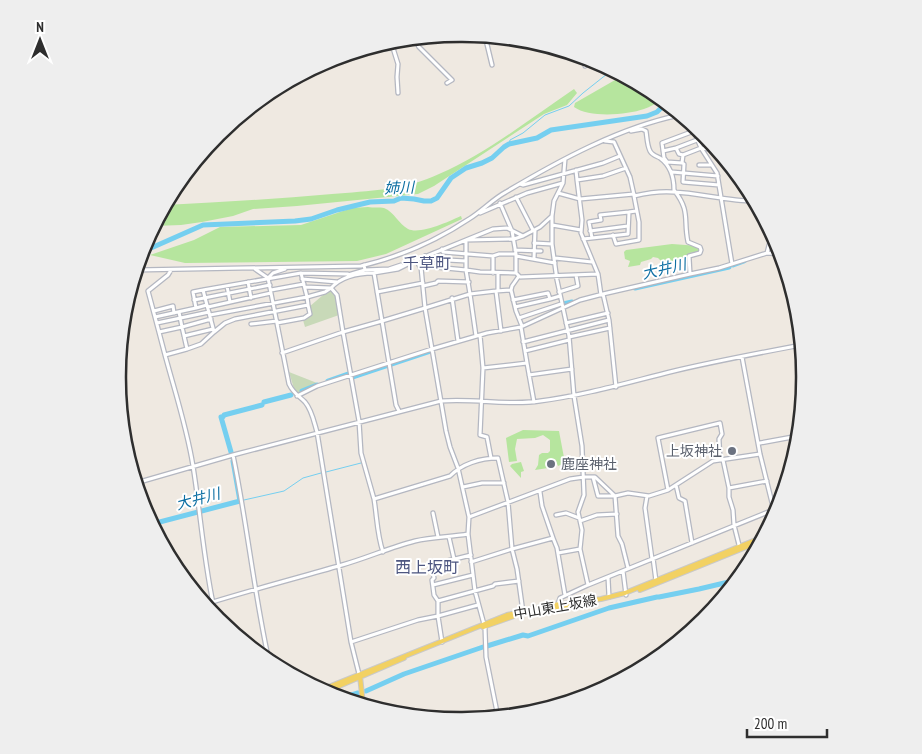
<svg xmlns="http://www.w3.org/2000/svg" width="922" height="754" font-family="'PT Sans Narrow','Noto Sans JP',sans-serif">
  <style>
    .green { fill: #b6e59e }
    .cemetery { fill: #c8d9b8 }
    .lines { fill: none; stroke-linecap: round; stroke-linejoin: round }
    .stream { stroke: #75cff0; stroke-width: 1 }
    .river { stroke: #75cff0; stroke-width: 5 }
    .minor-casing { stroke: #b4b7c1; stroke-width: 5.5 }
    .major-casing { stroke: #c9c9c9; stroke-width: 6 }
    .minor { stroke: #fff; stroke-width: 3 }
    .major { stroke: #f2d163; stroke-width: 4 }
    .worship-dot { fill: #6b7280; stroke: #fff; stroke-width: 2 }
    .labels { text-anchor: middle; stroke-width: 4; stroke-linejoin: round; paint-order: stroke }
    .worship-label { font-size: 14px; fill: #5b616d; stroke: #fff; text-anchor: end }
    .street-label { font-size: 14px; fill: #2e2e2e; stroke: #fff }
    .water-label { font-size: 15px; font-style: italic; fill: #0d6fa3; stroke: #fff }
    .quarter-label { font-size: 16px; fill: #4d5680; stroke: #fff }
    .rim { fill: none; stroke: #2e2e2e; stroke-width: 2.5 }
  </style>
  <rect width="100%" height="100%" fill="#efe9e1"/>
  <!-- green -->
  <path class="green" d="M622 76 652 92 662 100C656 103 650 107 644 109 627 115 589 118 574 107L575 103Z
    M574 89 577 93 567 105 544 114 434 186 418 194 297 206 253 209 233 216 202 222 181 225 154 226 165 205C221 202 276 199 332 194 368 191 406 190 439 174 486 154 531 118 574 89Z
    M368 207C373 208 380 207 384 208 394 212 399 224 408 229 420 235 450 221 461 216L462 219 386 254 357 261 185 263 150 255 194 240 220 227 301 225 352 208Z
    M672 244 699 246 701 251 690 253 685 259 676 262 661 261 658 258 653 257 651 259 641 262 640 265 628 267 630 261 625 259 624 252 626 250Z
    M523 430 559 431 565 463 558 466 555 459 547 460 548 468 535 470 538 465 539 455 542 453H548L550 451V440L543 435 535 438 517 439 515 449 517 461 509 462 506 438Z
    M521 462 524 471 521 472V478L510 466 512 464Z"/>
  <!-- cemetery -->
  <path class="cemetery" d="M330 289 335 296 339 315 305 327 303 320 312 314 309 307Z
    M289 372 317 383V384L298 393 295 392Z"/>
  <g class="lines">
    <!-- stream -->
    <path class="stream" d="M509 144 510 140 523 133 545 115 569 106 583 93 612 70
      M326 472 361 463
      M244 500 284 491 303 478 321 473"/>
    <!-- river -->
    <path class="river" d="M142 252 203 225 295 221 311 219 337 210 370 202 394 201 401 198 414 199 424 201H431L437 198 451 178 466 168 482 163 492 158 504 147 509 144 537 138 551 130 647 116 657 112 666 103
      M733 265 744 261
      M635 288 729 267
      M563 304 572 302
      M353 377 431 351
      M328 381 348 374
      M302 391 317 385
      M264 402 291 395
      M221 417 231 452
      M223 417 224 415 262 405
      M152 524 240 501 233 461
      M659 597 699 589 737 580
      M487 646 523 635 528 636 609 608 657 597
      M366 691 404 674 483 647
      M342 698 358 693"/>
    <!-- minor casing -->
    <g class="minor-casing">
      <path id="minor" d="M485 36 492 65
        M416 41 419 47 452 80 447 83
        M393 48 398 64 397 77 398 93
        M583 57 585 66
        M691 124 701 148 717 173 732 264
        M605 141 614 142 630 177 634 195
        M676 148 697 140H709
        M663 151 676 148 679 154 683 155 682 163 667 162 664 158 662 143 694 131H700
        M683 155 701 148 717 150
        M682 163 684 164 683 182 719 185
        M699 165H711
        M576 170 577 180 603 176 626 168
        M672 172 718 176
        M577 180 582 220 581 233 598 274 601 295
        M563 183 554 201 552 216V244L557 280 569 336 574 396 582 446 584 495 578 512 582 530 580 549 588 585
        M520 184 523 185 603 163 620 156
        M558 193 580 199 634 194
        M516 197 533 230
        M480 213 527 193 563 183 565 159
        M552 225 581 230
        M590 231 628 226
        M613 235 616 244 639 240V222L634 196C647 193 660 191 673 192 700 193 727 201 754 201
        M592 238 589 222 601 220 600 215 629 212
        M583 239 628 234 629 212 636 211
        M534 243 552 244
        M442 249 443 252 493 256 499 254H516L512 231 500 203
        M515 250 541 251
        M767 253 772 234
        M425 256 428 259 466 261V240L514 239 523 236
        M493 256V273
        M516 256 555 263
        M555 258 592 262
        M534 259 535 230
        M416 260 420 267 425 266 466 270V261
        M407 264 493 229 507 228 523 236 540 227 552 216
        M408 264 398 269 374 273 382 321 425 308 446 431 450 447 458 468 469 517 468 534 475 591 485 628 486 657 498 717
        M364 265 365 270 389 269 401 265
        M421 267 425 308 470 294 466 270 480 272 516 273V254
        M255 269 268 278 289 384C293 393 299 396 305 402 312 410 314 422 317 432L351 642 359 674
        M136 270 361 266C399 257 436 241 469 219 482 211 493 199 506 192 558 161 620 127 680 115
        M301 273 348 274
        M374 273C359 273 342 276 331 288L337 295 343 332 382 321 396 405 399 411
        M516 273 520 277 598 274
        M690 274 719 268 767 253 781 254
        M348 275 365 270
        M269 277 273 273 285 269
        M302 279 337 282
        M248 282 251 298
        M227 286 230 302
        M423 286 436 283 438 281 469 282
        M305 287 330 288
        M271 290 304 284
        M511 290 516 311 522 326
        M498 291V273
        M377 292 423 283
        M559 292 578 286 576 275
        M452 298 458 341
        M550 299 560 296
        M194 300 270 285
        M513 300 548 293 550 299 515 307
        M208 307 271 293
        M196 308 207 305
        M154 311 173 306 174 313
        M210 315 307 297 308 305 235 319 225 323 214 332 203 290 301 273 307 297 325 292 331 288
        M155 317 148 291 168 275 171 270
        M519 318 561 304
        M211 319 182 327 187 349 201 344 214 332
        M157 323 209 312
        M277 323 304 318 310 314 308 305
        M566 323 608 313
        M251 324 277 321
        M501 331 496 291 511 290 512 286 519 276
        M159 332 182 327 179 312
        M480 335 483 368 527 363 521 327
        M184 336 213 329
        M476 336 470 294 496 291
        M569 337 610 328
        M523 342 609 320
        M187 349 165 355 155 317 196 308 193 292 203 290
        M525 351 569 340
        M282 353 343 332 359 421 361 453 374 499 450 476C462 464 480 458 498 458L508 502 512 549 471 562
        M165 355C175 392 187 428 193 466 201 516 204 567 216 617
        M742 357 760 454 775 515
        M527 363 534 402
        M483 368 480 435 487 437 491 458
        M529 375 572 369
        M616 387 609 320 603 294 690 274 689 256 700 253 701 250 700 247 688 242C683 219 691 212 674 190 674 177 671 166 660 158 656 156 652 155 650 151 647 145 647 137 646 131L642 129 631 131
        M297 396 317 386 432 349 487 333 521 327 580 300 603 294
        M760 443 798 436
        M233 455C247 523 254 593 269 661
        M723 460 729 488 767 481
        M593 477 598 496H615L618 536 622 544 628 568
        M136 483 233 455 441 401C474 398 507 406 540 401 586 395 629 382 674 371 716 361 759 353 801 345
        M676 485 679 498 685 501 692 543
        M463 487 482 483H504
        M729 488V497L733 510 734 525 740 549
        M668 490 658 438 720 423 722 434 719 439 720 460
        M647 496 645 508 652 559
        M374 499C377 517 377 535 383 552
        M433 513 438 537
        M556 515 566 513 579 518
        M469 517 570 479 584 477H595L615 496 628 493 649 496 668 490 713 461 760 454
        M580 521 597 515 617 514
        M449 537 454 559
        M553 538 557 548 565 595
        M558 553 580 549
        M471 555 443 562 432 567 434 578 432 580 434 595 438 601V616L478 605
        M653 558 656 581
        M623 571 626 595
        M608 577 609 597
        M433 585 473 575
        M438 601 493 586 495 584 519 581
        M206 604C251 590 297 578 342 565 367 558 391 547 415 541 433 537 451 537 468 534
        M558 604 560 598 588 585 778 508
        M523 612 517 569 512 549 553 538 542 506 540 492
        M351 642 418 620 438 616 442 642"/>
    </g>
    <!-- major casing -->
    <g class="major-casing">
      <path id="major" d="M354 52 391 48 426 37
        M640 590 761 541
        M532 611 577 604
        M483 627 514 616
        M360 676 363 704
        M321 690 507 615 545 606 601 599 625 593 763 537
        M325 692 404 658"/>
    </g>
    <!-- minor -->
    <use href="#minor" class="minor"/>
    <!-- major -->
    <use href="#major" class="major"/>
  </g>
  <!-- markers -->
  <g class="worship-dot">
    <circle cx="732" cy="451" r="5"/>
    <circle cx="551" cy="464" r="5"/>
  </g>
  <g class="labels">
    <!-- worship labels -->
    <g class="worship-label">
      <text x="722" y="456">上坂神社</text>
      <text x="561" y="469" text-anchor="start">鹿座神社</text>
    </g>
    <!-- street labels -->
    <g class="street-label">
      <text transform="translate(555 607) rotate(-10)" y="5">中山東上坂線</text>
    </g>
    <!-- water labels -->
    <g class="water-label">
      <text transform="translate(399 188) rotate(-2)" y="5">姉川</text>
      <text transform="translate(664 269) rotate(-13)" y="5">大井川</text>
      <text transform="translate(198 499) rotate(-15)" y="5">大井川</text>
    </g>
    <!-- quarter labels -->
    <g class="quarter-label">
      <text x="427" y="269">千草町</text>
      <text x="427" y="573">西上坂町</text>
    </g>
  </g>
  <!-- crop -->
  <path d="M0 0H922V754H0ZM460 42H462A334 334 0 0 1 796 376V378A334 334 0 0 1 462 712H460A334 334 0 0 1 126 378V376A334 334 0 0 1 460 42Z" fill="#eee" fill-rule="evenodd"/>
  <path class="rim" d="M460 42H462A334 334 0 0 1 796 376V378A334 334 0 0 1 462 712H460A334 334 0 0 1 126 378V376A334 334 0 0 1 460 42Z"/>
  <!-- north arrow -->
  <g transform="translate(40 40)" stroke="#ffffff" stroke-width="4" paint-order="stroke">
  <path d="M0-4L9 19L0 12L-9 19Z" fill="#2e2e2e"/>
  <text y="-8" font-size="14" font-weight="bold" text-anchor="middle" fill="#2e2e2e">N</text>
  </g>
  <!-- scale -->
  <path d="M747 729v8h80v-8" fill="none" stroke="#2e2e2e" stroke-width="2.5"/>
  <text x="754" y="729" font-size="15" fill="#2e2e2e" stroke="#ffffff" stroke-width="4" paint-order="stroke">200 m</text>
</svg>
